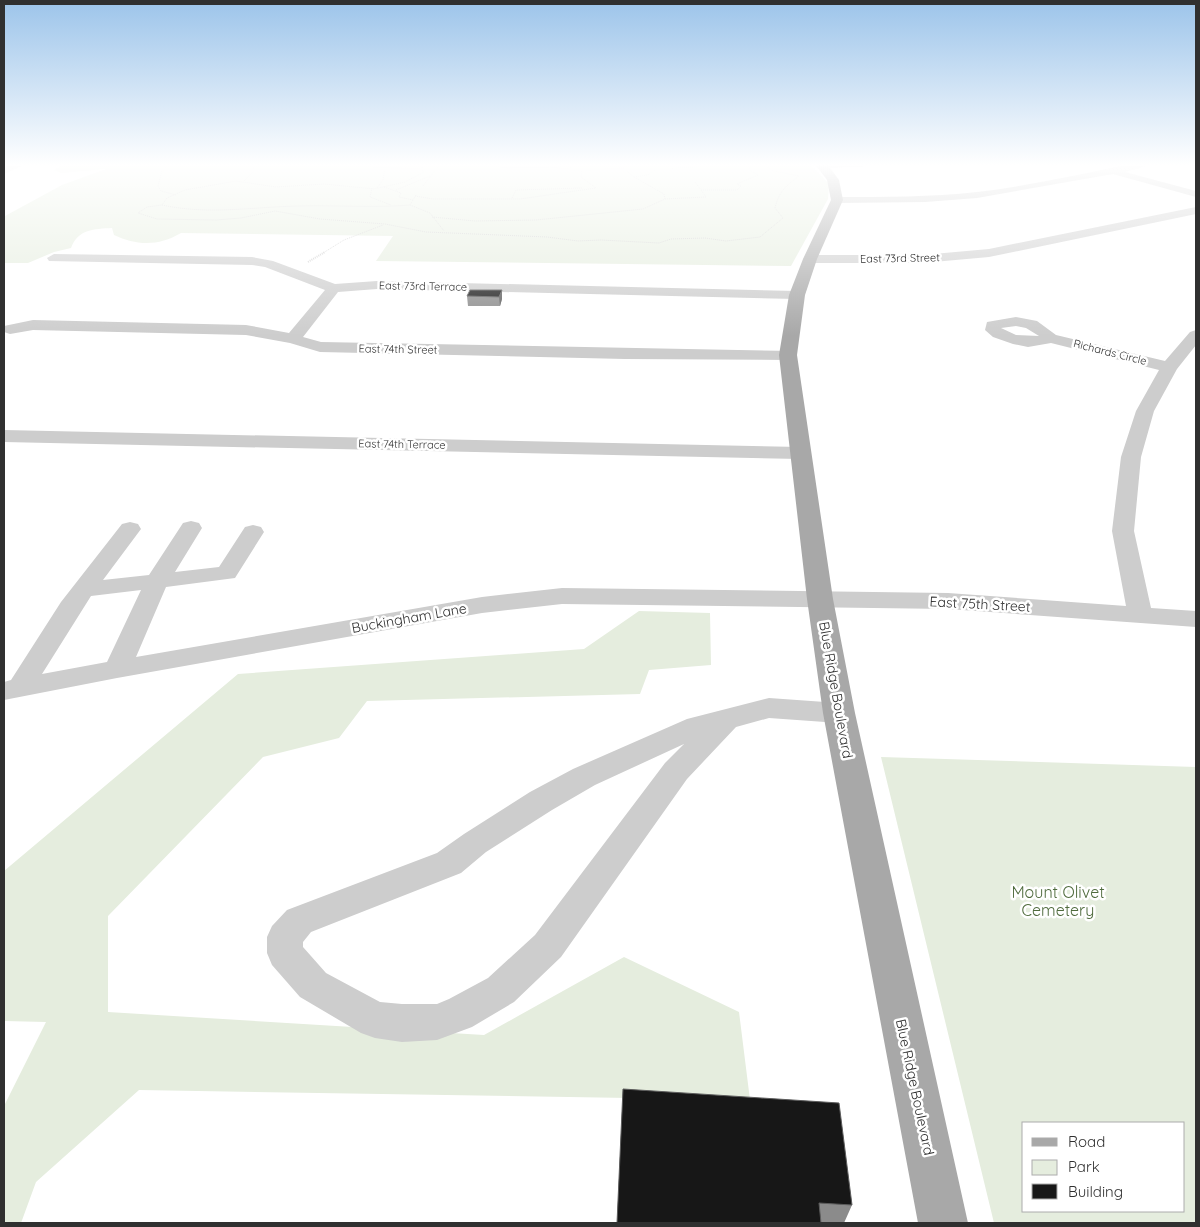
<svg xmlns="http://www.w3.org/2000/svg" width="1200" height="1227" font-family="Quicksand,sans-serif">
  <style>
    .green { fill: #e5edde; fill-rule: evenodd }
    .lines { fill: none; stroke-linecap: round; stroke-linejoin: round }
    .path-far1 { stroke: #cdcdcd; stroke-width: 1; stroke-dasharray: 1 1; stroke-linecap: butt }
    .path { stroke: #cdcdcd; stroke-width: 2; stroke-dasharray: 1 1; stroke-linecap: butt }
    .minor { fill: #cdcdcd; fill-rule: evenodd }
    .major { fill: #a8a8a8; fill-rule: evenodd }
    .wall { fill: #8b8b8b }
    .shaded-wall { fill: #5d5d5d }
    .building { fill: #171717; stroke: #5d5d5d }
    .labels { text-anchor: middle; stroke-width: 5; stroke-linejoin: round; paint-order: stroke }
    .far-street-label { font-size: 11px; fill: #303030; stroke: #fff }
    .street-label { font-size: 14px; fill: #303030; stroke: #fff }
    .near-park-label { font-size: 16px; fill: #4f6b3d; stroke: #fff }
  </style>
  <rect width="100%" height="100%" fill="#fff"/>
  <!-- green -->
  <path class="green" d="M64 164H810L829 184 828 199 791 266 376 261 393 236 181 233C159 246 137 246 114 235L112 228C94 229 78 229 71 248L54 252 28 263H4V218L5 216 62 185 106 169 61 173 54 170Z
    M639 611 710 613 711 665 649 670 640 694 367 701 339 738 263 757 108 916V1012L484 1035 624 957 739 1012 750 1100 139 1090 36 1182 21 1223H4V1106L46 1022 4 1021V871L238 674 584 649Z
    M881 757 1196 767V1223H994ZM1024 1123H1184V1211H1024Z"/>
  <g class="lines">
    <!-- path-far1 -->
    <path class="path-far1" d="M167 164 165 167 167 169 162 171 158 186 161 191 176 195
      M361 164 374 167 420 169
      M428 164 420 169 424 172 405 182 374 189 324 184 276 187 236 181 185 190 167 198 162 205 147 207 138 213 157 219 216 220 241 218 275 211 320 219 385 224 426 232 547 237 578 241 601 240 659 243 671 239 705 238 726 241 760 237 783 218 775 208C779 191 786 186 799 176L774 171 762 164
      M484 164 507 168 551 167 582 171 623 168
      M609 164 623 166
      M768 164 805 165
      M629 165 643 164
      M570 167 584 164
      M634 177 648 175 654 170 706 166 705 164
      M244 181 253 172 254 164
      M695 182 701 190H737L741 186 737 184 758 175 750 170V164
      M423 186 440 164
      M384 187 401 193 399 197 413 200
      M372 188 370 197 391 205
      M377 188 383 180 385 168
      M396 190 430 176
      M416 195 410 205 430 213 444 231
      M415 196 433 199H520L596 188 581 177 582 171
      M512 198 516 190 582 188
      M665 199 706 197 701 190
      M162 205C208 215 252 207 299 206 336 205 373 208 410 205
      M432 217 475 221 536 220 643 209 665 199 664 194 634 177 623 168 630 164
      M323 253 344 240 383 225"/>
    <!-- path -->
    <path class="path" d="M308 262 325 252"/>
    <!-- minor -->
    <path class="minor" d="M11 164H26L4 174V167Z
      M867 164 862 167 821 168 816 165Z
      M1131 164H1154L1125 172 1196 191V197L1113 174 977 198 925 202 837 203 831 200 837 197C884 197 931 197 977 192 1029 186 1080 174 1131 164Z
      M1196 207V214L989 257 922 263H810L803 259 810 255H922L989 249Z
      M54 254 252 257 273 261 335 284 377 281 797 291 802 292 804 295 802 298 797 299 377 289 338 292 303 337 321 342 794 351 796 355 794 359 788 360 625 359 320 352 290 343 246 335 33 330 10 334 4 332V326L33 320 246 325 289 333 325 290 265 267 252 265 49 261 47 258Z
      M1016 317 1037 321 1056 335 1165 361 1190 332 1196 330V345L1177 369 1154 411 1141 457 1134 531 1151 608 1196 611V627L948 609 562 604 482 613 117 678 4 700V682L11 680 61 602 122 524 130 522 138 524 141 529 103 580 149 575 183 523 191 521 199 523 202 528 175 572 219 567 245 527 253 525 261 527 264 532 235 578 166 587 136 657 482 597 562 588 948 593 1126 606 1112 531 1121 457 1136 411 1159 370 1051 343 1028 347 1013 344 993 337 985 330 987 322ZM1016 326 1026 328 1039 336 1016 335 1001 328ZM141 590 107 662 42 674 91 596Z
      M4 430 801 447 808 449 811 453 808 457 801 459 4 442Z
      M769 698 839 703 849 706 853 713 849 720 839 723 769 718 736 727 687 779 561 957 514 1002 472 1027 437 1040 402 1042 375 1038 361 1033 300 997 272 965 267 953V937L272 926 287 910 437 853 464 834 530 792 573 769 687 719ZM684 744 665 763 535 935 488 978 449 999 437 1004H402L380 1002 326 973 303 947V942L311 932 461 873 486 852 552 810 595 785Z"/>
    <!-- major -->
    <path class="major" d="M815 164H827L839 180 843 200 817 259 805 295 797 355 833 599 855 713 968 1223H918L823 713 807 599 779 355 789 295 803 259 831 200 827 180Z"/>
  </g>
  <!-- wall -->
  <path class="wall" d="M502 290V299L500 306H468L467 296Z
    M623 1089 852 1205 844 1223H617Z"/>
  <!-- shaded-wall -->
  <path class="shaded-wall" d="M502 290V299L500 306 499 297Z"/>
  <!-- building -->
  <path class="building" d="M470 290H502L499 297 467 296Z
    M623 1089 839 1103 852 1205 819 1203 821 1223H617Z"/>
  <!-- sky -->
  <linearGradient id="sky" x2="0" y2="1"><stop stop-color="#9cc4ea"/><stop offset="0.49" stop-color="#fff"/><stop offset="1" stop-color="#fff" stop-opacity="0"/></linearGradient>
  <rect width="1200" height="336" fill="url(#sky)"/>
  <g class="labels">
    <!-- far-street labels -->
    <g class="far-street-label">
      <text transform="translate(900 258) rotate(-1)" y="4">East 73rd Street</text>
      <text transform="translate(423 286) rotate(1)" y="4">East 73rd Terrace</text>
      <text transform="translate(398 349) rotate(1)" y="4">East 74th Street</text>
      <text transform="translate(1110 352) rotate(14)" y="4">Richards Circle</text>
      <text transform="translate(402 444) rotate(1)" y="4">East 74th Terrace</text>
    </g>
    <!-- street labels -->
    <g class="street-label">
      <text transform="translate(980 604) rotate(3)" y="5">East 75th Street</text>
      <text transform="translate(409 618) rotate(-10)" y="5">Buckingham Lane</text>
      <text transform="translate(836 690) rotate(80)" y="5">Blue Ridge Boulevard</text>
      <text transform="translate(915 1087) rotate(78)" y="5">Blue Ridge Boulevard</text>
    </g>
    <!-- near-park labels -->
    <g class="near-park-label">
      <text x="1058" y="898">Mount Olivet<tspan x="1058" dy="18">Cemetery</tspan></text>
    </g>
  </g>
  <!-- border -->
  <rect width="1200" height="1227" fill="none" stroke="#303030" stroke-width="10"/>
  <!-- legend -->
  <rect x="1022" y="1122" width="162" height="90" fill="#ffffff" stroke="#acacac"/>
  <rect x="1032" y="1138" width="25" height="8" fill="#a8a8a8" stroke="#acacac"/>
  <text x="1068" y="1147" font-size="15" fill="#303030">Road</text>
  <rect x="1032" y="1160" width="25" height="15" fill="#e5edde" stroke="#acacac"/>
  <text x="1068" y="1172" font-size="15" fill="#303030">Park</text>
  <rect x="1032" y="1184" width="25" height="15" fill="#171717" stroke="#acacac"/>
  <text x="1068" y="1197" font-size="15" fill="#303030">Building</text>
</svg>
